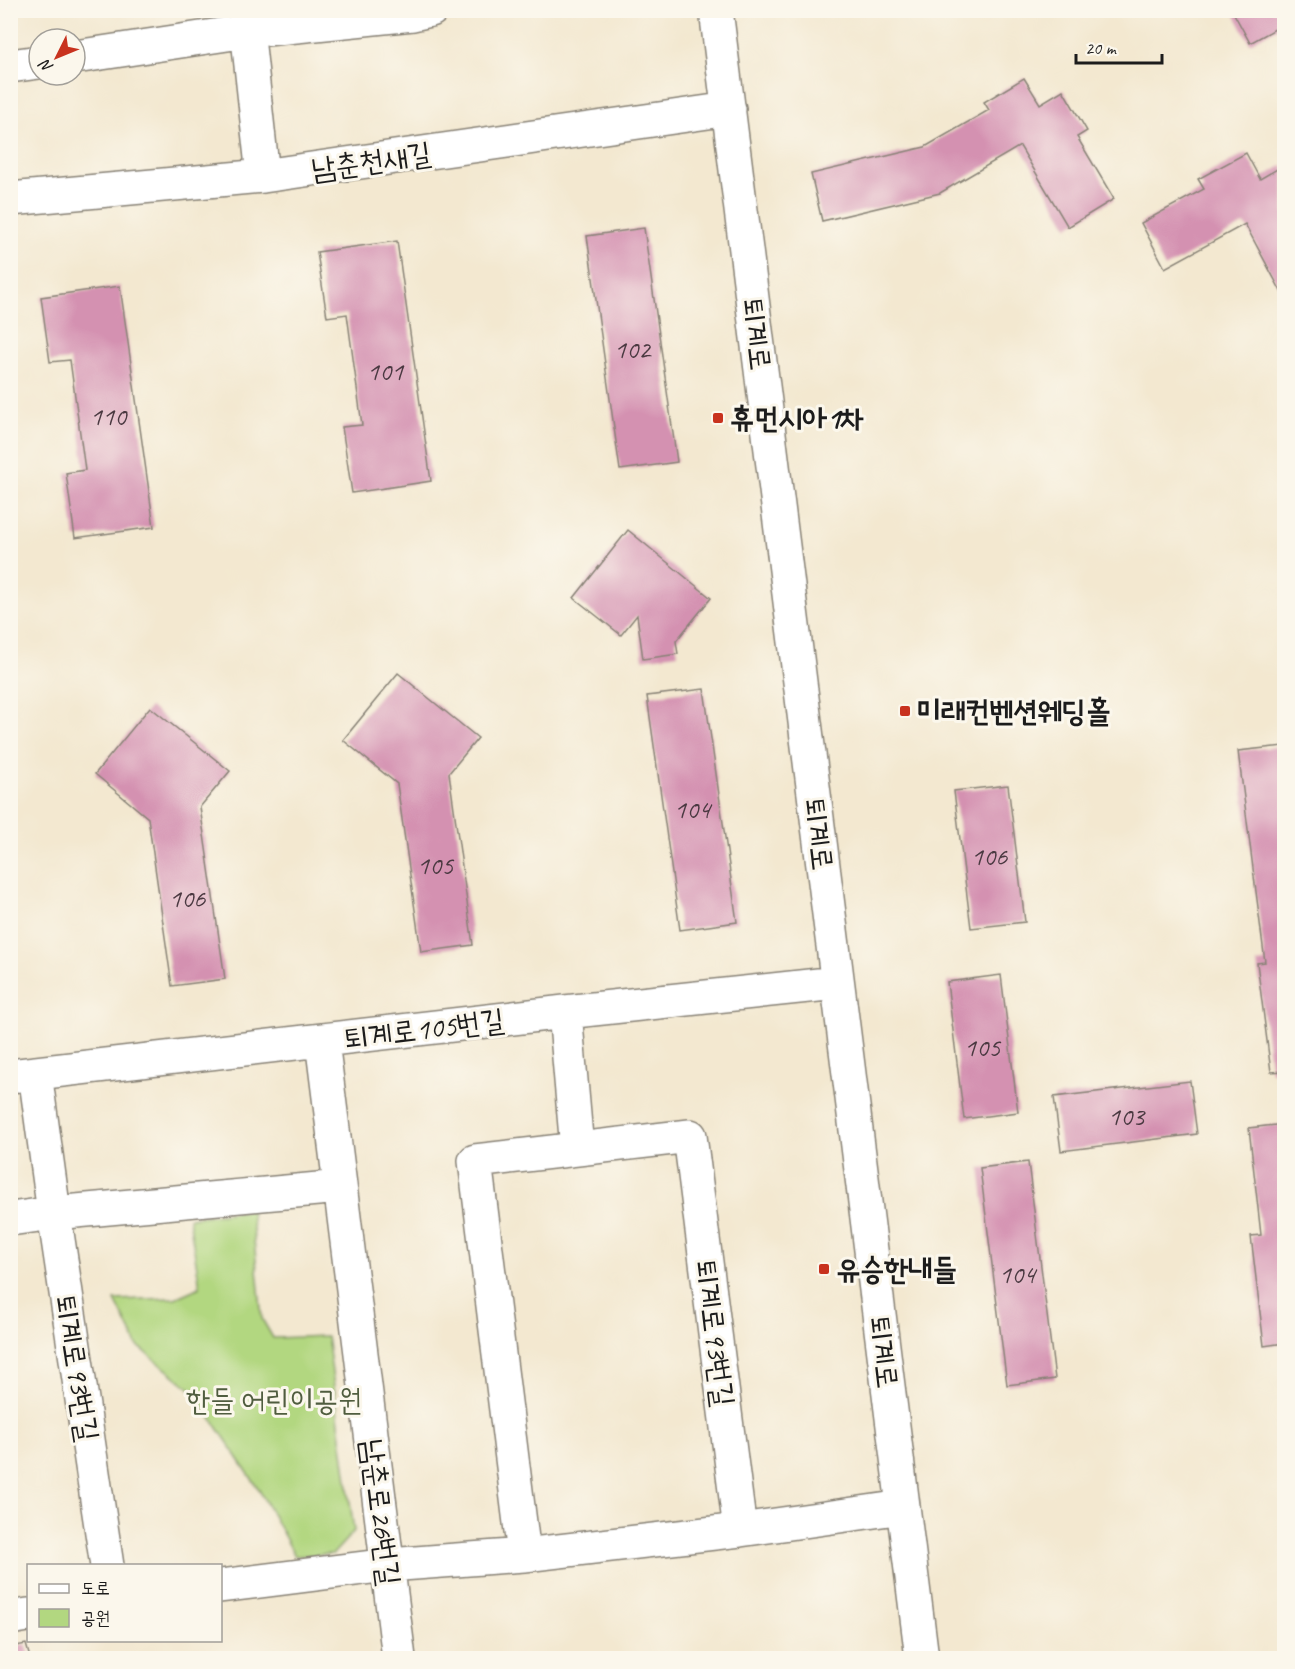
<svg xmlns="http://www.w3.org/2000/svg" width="1295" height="1669" font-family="Caveat,'Poor Story',sans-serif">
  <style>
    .green { fill: #b2d780; stroke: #677a4e; stroke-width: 1.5 }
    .building { fill: #d491b1 }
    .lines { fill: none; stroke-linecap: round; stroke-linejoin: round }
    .minor-casing { stroke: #888276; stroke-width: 36 }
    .minor { stroke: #fff; stroke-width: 33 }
    .poi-dot { fill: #c8321e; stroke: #fbf7ec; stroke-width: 2 }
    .labels { text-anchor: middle; stroke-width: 6; stroke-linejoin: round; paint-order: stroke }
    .number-label { font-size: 27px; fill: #4a3941 }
    .street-label { font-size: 30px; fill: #1c1c1c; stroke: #fbf7ec }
    .poi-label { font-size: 30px; font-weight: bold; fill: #1c1c1c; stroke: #fbf7ec; text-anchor: start }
    .park-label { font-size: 30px; fill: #505d3f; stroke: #fbf7ec }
  </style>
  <rect width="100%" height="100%" fill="#fbf7ec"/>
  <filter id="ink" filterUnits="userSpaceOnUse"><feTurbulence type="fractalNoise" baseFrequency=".0167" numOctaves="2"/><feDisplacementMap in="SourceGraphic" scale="12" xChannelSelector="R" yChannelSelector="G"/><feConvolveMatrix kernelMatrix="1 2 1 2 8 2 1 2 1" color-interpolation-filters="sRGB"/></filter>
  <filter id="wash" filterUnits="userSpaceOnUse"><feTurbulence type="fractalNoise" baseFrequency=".008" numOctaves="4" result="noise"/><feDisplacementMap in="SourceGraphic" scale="24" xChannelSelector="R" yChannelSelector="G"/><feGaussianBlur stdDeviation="1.35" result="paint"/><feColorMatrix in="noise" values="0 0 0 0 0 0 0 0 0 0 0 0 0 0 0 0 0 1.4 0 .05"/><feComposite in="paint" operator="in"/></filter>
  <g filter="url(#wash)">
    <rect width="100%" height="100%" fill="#f3e8d0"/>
    <!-- green -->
    <path class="green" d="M251 1210 262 1319 273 1338 327 1336 354 1531 333 1554 295 1556 258 1488 194 1392 137 1345 115 1300 175 1298 200 1287 189 1218Z"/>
    <g id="blocks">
      <!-- building -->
      <path class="building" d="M1232 10H1284V24L1250 43Z
        M1024 78 1040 104 1063 90 1087 131 1077 137 1114 199 1068 227 1020 146 940 193 822 221 811 174 925 147 989 110 984 102Z
        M1246 153 1260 179 1284 165V297L1245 224 1165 268 1141 223 1204 189 1198 179Z
        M644 228 677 462 620 470 587 236Z
        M397 241 431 481 352 493 342 427 362 425 347 314 327 317 317 252Z
        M120 286 154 527 75 538 66 473 85 470 70 360 50 362 41 297Z
        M628 530 711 598 676 641 678 654 643 659 637 615 621 635 574 598Z
        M398 673 478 738 449 773 473 945 421 952 397 784 343 740Z
        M704 689 737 922 680 930 647 696Z
        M150 707 230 771 200 807 225 979 172 986 148 818 95 774Z
        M1284 746V1071L1271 1072 1257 963 1265 962 1238 751Z
        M1008 785 1025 922 971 928 954 791Z
        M1001 975 1018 1112 964 1119 947 982Z
        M1190 1081 1197 1134 1061 1151 1054 1097Z
        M1284 1124V1343L1264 1346 1251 1236 1261 1235 1249 1128Z
        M1028 1162 1055 1379 1007 1385 980 1168Z
        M26 1644 30 1658H10V1647Z"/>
    </g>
  </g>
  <g filter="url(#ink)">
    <use href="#blocks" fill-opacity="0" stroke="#888276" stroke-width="1.5"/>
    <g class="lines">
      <!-- minor casing -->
      <g class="minor-casing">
        <path id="minor" d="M245 10 263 176
          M716 10 922 1658
          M75 57 247 31 413 14 431 10
          M10 66 39 62
          M10 199 263 176 729 109
          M565 1012 577 1149
          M322 1041 399 1658
          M35 1073 54 1213 107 1566
          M10 1076 565 1012 837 983
          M10 1219 54 1213 340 1187
          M524 1555 475 1161 690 1136 740 1530
          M220 1586 388 1565 524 1555 740 1530 903 1507
          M10 1618 28 1615"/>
      </g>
      <!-- minor -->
      <use href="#minor" class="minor"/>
    </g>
  </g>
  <!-- markers -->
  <g class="poi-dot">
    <rect x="712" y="412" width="12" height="12" rx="3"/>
    <rect x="899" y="705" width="12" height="12" rx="3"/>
    <rect x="818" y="1263" width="12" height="12" rx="3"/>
  </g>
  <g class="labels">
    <!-- number labels -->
    <g class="number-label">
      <text x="632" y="358">102</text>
      <text x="385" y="380">101</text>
      <text x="108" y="425">110</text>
      <text x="692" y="818">104</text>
      <text x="989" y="865">106</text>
      <text x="435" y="874">105</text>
      <text x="187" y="907">106</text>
      <text x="982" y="1056">105</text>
      <text x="1126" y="1125">103</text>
      <text x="1017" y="1283">104</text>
    </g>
    <!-- street labels -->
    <g class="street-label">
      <text transform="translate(371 161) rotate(-8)" y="10">남춘천새길</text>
      <text transform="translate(757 334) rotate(83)" y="10">퇴계로</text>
      <text transform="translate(819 834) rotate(83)" y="10">퇴계로</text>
      <text transform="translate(424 1029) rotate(-7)" y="10">퇴계로105번길</text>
      <text transform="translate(715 1333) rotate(83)" y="10">퇴계로93번길</text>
      <text transform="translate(884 1352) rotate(83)" y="10">퇴계로</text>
      <text transform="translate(77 1368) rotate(81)" y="10">퇴계로93번길</text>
      <text transform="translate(381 1512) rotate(83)" y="10">남춘로26번길</text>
    </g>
    <!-- poi labels -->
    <g class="poi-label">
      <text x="730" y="428">휴먼시아1차</text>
      <text x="917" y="721">미래컨벤션웨딩홀</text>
      <text x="836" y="1279">유승한내들</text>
    </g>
    <!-- park labels -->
    <g class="park-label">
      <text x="274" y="1410">한들 어린이공원</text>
    </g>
  </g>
  <!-- margin -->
  <rect width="1295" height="1669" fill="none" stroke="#fbf7ec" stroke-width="36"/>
  <!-- legend -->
  <rect x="27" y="1564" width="195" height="78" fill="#fbf7ec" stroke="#a29f99" stroke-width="1.5"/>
  <rect x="39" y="1584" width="30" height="9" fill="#ffffff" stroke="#a29f99" stroke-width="1.5"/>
  <text x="81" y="1594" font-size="18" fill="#1c1c1c">도로</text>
  <rect x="39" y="1609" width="30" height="18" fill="#b2d780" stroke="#a29f99" stroke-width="1.5"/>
  <text x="81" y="1624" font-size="18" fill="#1c1c1c">공원</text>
  <!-- north arrow -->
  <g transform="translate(57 57) rotate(227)"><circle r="28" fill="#fbf7ec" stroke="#a29f99" stroke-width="1.5"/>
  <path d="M0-4.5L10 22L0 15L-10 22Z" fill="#c8321e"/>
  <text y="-9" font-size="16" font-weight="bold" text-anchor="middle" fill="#1c1c1c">N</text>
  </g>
  <!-- scale -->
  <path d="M1076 54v9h86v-9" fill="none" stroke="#1c1c1c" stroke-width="3"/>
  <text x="1085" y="54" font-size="18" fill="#1c1c1c" stroke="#fbf7ec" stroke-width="4.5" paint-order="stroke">20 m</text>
</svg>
